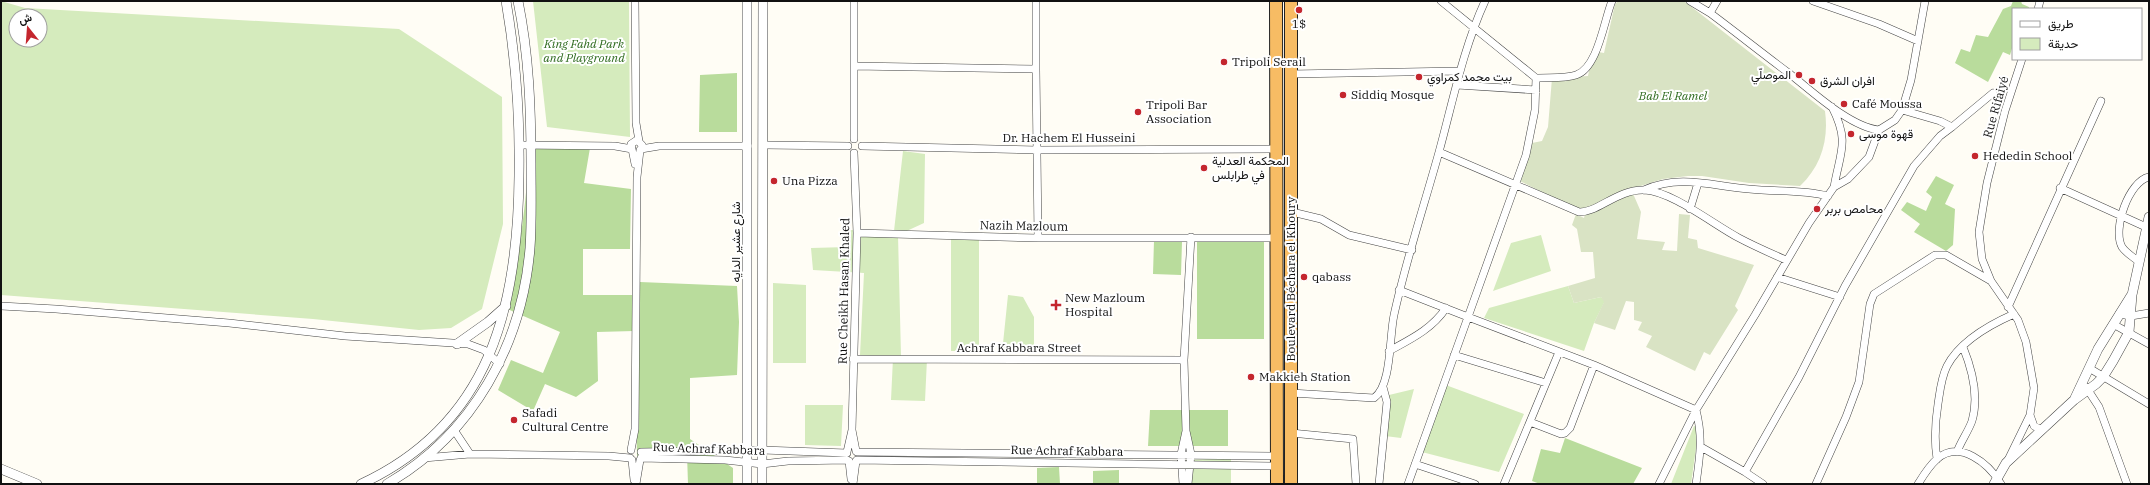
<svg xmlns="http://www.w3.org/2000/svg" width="2150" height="485" font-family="'IBM Plex Serif',Vazirmatn,serif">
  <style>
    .green { fill: #d5ebbd; fill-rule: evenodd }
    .forest { fill: #b9dc9c }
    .cemetery { fill: #d9e3c4 }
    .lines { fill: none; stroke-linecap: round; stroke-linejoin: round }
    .minor-casing { stroke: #444; stroke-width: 8 }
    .tertiary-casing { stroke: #444; stroke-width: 10 }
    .trunk-casing { stroke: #222; stroke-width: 14 }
    .minor { stroke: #fff; stroke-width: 7 }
    .tertiary { stroke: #fff; stroke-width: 9 }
    .trunk { stroke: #f7bc64; stroke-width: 12 }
    .poi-dot { fill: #c4262e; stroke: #fff; stroke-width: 1.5 }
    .labels { text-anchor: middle; stroke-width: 4; stroke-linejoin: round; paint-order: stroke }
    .poi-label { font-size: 12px; fill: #111; stroke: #fff; text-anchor: start }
    .park-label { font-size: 12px; font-style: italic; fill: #2f6b1f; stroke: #fff }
    .street-label { font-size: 12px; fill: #111; stroke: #fff }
  </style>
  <rect width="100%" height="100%" fill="#fffdf5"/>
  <!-- green -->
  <path class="green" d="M1 1 25 8 399 29 502 97 503 224 482 309 451 328 419 330 313 319 1 295ZM16 16H40V40H16Z
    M533 1H629L630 137 547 127Z
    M903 151 925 154 924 223 898 235 901 356 927 359 925 401 891 400 893 358 860 355 864 273 813 270 811 248 848 247 849 230 894 231Z
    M979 235V351H951V236Z
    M1541 235 1551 271 1493 291 1511 243Z
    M773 283 806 285V363H773Z
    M1568 286 1574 303 1601 297 1605 301 1594 323 1584 351 1484 318 1489 308Z
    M1008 295 1023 297 1034 317V353H1002Z
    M1443 384 1524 414 1499 472 1418 451Z
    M1414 389 1401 438 1385 436 1389 395Z
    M805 405H843L841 446 805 445Z
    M1694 426 1699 427 1691 484H1671Z
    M1231 458V484H1185L1186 460Z"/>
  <!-- forest -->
  <path class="forest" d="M2013 1H2021L2022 4 2029 7V9H2013V45L2010 55 2003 52 1988 82 1955 63 1961 49 1970 52 1976 35 1988 37 2003 9 2011 6Z
    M737 73V132H699L700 75Z
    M530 145 590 148 584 183 631 189 630 249H583V295H640V282L737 286 739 322 737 375 690 378V439L733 468V484H688L687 454 637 456 634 331 597 332 598 381 576 397 545 384 533 411 498 390 511 360 543 373 560 332 505 308C521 255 526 200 530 145Z
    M1936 176 1954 185 1945 204 1955 209 1953 245 1946 251 1914 232 1920 224 1901 210 1907 202 1926 211 1932 197 1926 192Z
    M1154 241 1182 242 1181 275 1153 274Z
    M1197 242H1264V339H1197Z
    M1150 410H1228V446H1148Z
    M1565 438 1642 468 1633 484H1540L1532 481 1541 449 1560 453Z
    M1059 467 1060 484H1037V468Z
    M1119 470V484H1093V471Z"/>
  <!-- cemetery -->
  <path class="cemetery" d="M1618 1H1684L1825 111C1829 140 1821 166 1800 186L1749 183 1702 176H1688L1663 179 1631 189 1641 212 1637 239 1665 242 1662 250 1677 251 1679 214 1690 215 1688 238 1697 240 1698 248 1754 265 1735 306 1738 310 1710 355 1704 352 1695 371 1646 347 1652 336 1638 330 1642 322 1634 320V302L1626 301 1615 330 1594 323 1604 302 1601 297 1574 303 1568 286 1595 278 1593 252H1581L1577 229 1572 225 1576 214 1584 218 1585 214 1520 181 1532 143 1542 141 1548 127 1552 78 1588 76 1593 51 1604 53 1615 4Z"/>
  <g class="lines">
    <!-- minor casing -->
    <g class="minor-casing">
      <path id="minor" d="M635 1 636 123 639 141
        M854 1V139
        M1441 1 1536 78
        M1690 1 1710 13 1717 1
        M1813 1 1879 24 1918 41
        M2038 9 2040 1
        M1710 13C1737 33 1763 54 1790 74 1813 92 1850 127 1879 130
        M2022 59 2005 111 1987 183 1979 232 1982 259 1991 281 2018 320 2026 342 2034 388 2030 415 2034 426 2042 430
        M854 66 1036 69 1038 238
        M1036 69V1
        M1291 74 1460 71
        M1536 78 1535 110 1526 155 1468 317 1594 365 1696 410 1659 484
        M1536 78C1549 77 1564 79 1576 75 1598 68 1604 20 1612 1
        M1457 85 1536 90
        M1832 107C1850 142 1840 152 1834 187
        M1902 110 1911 80 1925 1
        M1952 127 1993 93
        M520 145 615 146 632 149
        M764 145 848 146
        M862 146 1037 150 1276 149
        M641 149 659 146H748
        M1439 152 1579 212C1597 213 1618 189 1644 190 1672 191 1714 225 1739 238 1754 246 1770 253 1786 260
        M854 153 857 233 852 430 856 451
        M635 164 631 144 637 140 642 145
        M2060 188 2146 227
        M1644 190C1681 174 1711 186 1749 189 1776 192 1802 189 1828 196
        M1690 209 1698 183
        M1292 212 1321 219 1349 235 1412 250
        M857 233 1038 238H1275
        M2138 261C2133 257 2126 253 2122 247 2112 229 2129 181 2149 177
        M1777 277 1840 297
        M1399 290 1468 317 1408 484
        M1 306 56 309 229 323 345 336 468 344 484 350 500 364
        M2008 307 2101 101
        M2119 314 2131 316 2149 313
        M2113 324 2149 344
        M1389 351C1411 339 1432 329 1446 308
        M1454 355 1546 383
        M853 359 1184 360
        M2089 368 2149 404
        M2086 387 2099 407 2127 484
        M1291 393 1374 398C1392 385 1389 338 1394 315 1406 260 1424 206 1439 152 1453 101 1463 49 1485 1
        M1530 422 1561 434 1565 433 1570 428 1594 365
        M454 430 470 454
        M1291 433 1353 439 1356 484
        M631 450 635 429 637 177 640 150
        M641 452 762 450 847 453
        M847 452 852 430
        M857 452 1277 456
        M1957 452C1961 441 1968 432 1972 421 1979 397 1972 369 1963 347
        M424 458 470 454 609 456 630 458
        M641 458 725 460 762 464 788 461 847 460
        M1937 459C1934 440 1935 423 1938 404 1940 391 1941 378 1947 366 1960 341 1989 325 2014 314
        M632 460 634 480
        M857 460 1277 466
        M2008 460 2030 415
        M849 461 851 479
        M1415 464 1475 484
        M1745 472 1763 484
        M636 484 640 460
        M853 484 856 461
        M1183 484 1181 454 1186 431
        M1188 484 1191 454 1186 431 1184 360 1191 237
        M1379 484 1387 402 1383 387
        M1504 484 1559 352
        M1696 484C1700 456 1703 437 1696 410L1755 315 1809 223 1834 187 1848 179 1869 157 1879 130 1895 120 1902 110 1940 121 1952 127 1940 136 1914 166 1845 286 1799 377 1745 472 1701 447
        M1816 484 1846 417 1859 382 1870 304 1874 294 1935 255H1946L1991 281
        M1918 484C1923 476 1929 466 1937 459 1960 439 1989 464 2001 484"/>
    </g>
    <!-- tertiary casing -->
    <g class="tertiary-casing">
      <path id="tertiary" d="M457 344 488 322 506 306
        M2075 398 2098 349 2131 296
        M1 469 37 484
        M361 484C491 424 518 306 519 176 520 117 516 59 506 1
        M387 484C473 434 522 345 530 248 532 220 531 192 531 163 531 109 529 55 518 1
        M747 484V1
        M762 484 763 1
        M1994 484 2006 463 2074 400 2096 384 2103 377 2113 361 2129 332 2132 295 2149 217"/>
    </g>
    <!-- trunk casing -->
    <g class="trunk-casing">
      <path id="trunk" d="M1276 1 1277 484
        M1291 484V1"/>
    </g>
    <!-- minor -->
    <use href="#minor" class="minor"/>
    <!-- tertiary -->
    <use href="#tertiary" class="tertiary"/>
    <!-- trunk -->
    <use href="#trunk" class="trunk"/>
  </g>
  <!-- markers -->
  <g class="poi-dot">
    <circle cx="1299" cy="10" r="4"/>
    <circle cx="1224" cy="62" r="4"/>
    <circle cx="1799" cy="75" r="4"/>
    <circle cx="1419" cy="77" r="4"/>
    <circle cx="1812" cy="81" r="4"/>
    <circle cx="1343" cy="95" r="4"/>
    <circle cx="1844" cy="104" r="4"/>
    <circle cx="1138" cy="112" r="4"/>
    <circle cx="1851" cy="134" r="4"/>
    <circle cx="1975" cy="156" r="4"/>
    <circle cx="1204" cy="168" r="4"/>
    <circle cx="774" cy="181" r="4"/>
    <circle cx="1817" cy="209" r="4"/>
    <circle cx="1304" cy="277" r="4"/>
    <path d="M1054 299h4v4h4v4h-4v4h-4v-4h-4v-4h4z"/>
    <circle cx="1251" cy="377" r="4"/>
    <circle cx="514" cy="420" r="4"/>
  </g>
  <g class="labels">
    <!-- poi labels -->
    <g class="poi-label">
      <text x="1299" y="28" text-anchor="middle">1$</text>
      <text x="1232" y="66">Tripoli Serail</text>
      <text x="1791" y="79" text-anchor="end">الموصلّي</text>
      <text x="1427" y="81">بيت محمد كمراوي</text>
      <text x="1820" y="85">افران الشرق</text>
      <text x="1351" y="99">Siddiq Mosque</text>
      <text x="1852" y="108">Café Moussa</text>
      <text x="1146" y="109">Tripoli Bar<tspan x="1146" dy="14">Association</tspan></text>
      <text x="1859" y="138">قهوة موسى</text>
      <text x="1983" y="160">Hededin School</text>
      <text x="1212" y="165">المحكمة العدلية<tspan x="1212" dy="14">في طرابلس</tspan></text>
      <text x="782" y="185">Una Pizza</text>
      <text x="1825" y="213">محامص بربر</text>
      <text x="1312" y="281">qabass</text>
      <text x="1065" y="302">New Mazloum<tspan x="1065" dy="14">Hospital</tspan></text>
      <text x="1259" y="381">Makkieh Station</text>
      <text x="522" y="417">Safadi<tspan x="522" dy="14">Cultural Centre</tspan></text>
    </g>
    <!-- park labels -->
    <g class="park-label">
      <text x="584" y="48">King Fahd Park<tspan x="584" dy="14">and Playground</tspan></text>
      <text x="1673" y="100">Bab El Ramel</text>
    </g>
    <!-- street labels -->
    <g class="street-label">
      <text transform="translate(1996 107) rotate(-74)" y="4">Rue Rifaiyé</text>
      <text x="1069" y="142">Dr. Hachem El Husseini</text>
      <text transform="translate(1024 226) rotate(1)" y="4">Nazih Mazloum</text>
      <text transform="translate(736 242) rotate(-90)" y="4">شارع عشير الدايه</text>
      <text transform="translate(1291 279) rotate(-90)" y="4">Boulevard Béchara el Khoury</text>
      <text transform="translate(844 291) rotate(-89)" y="4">Rue Cheikh Hasan Khaled</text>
      <text x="1019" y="352">Achraf Kabbara Street</text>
      <text transform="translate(709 449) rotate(2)" y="4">Rue Achraf Kabbara</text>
      <text transform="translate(1067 451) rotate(1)" y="4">Rue Achraf Kabbara</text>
    </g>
  </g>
  <!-- border -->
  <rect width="2150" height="485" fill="none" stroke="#111111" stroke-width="4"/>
  <!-- legend -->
  <rect x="2012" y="8" width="130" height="52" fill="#ffffff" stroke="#a0a0a0"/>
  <rect x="2020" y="21" width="20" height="6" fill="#ffffff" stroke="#a0a0a0"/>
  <text x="2048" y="28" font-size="12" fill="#111111">طريق</text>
  <rect x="2020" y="38" width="20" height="12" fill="#d5ebbd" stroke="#a0a0a0"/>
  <text x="2048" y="48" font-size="12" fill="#111111">حديقة</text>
  <!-- north arrow -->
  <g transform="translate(28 28) rotate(343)"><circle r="19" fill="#ffffff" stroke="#a0a0a0"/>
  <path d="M0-3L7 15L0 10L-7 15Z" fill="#c4262e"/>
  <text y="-6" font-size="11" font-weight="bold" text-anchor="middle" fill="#111111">ش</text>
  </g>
</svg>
